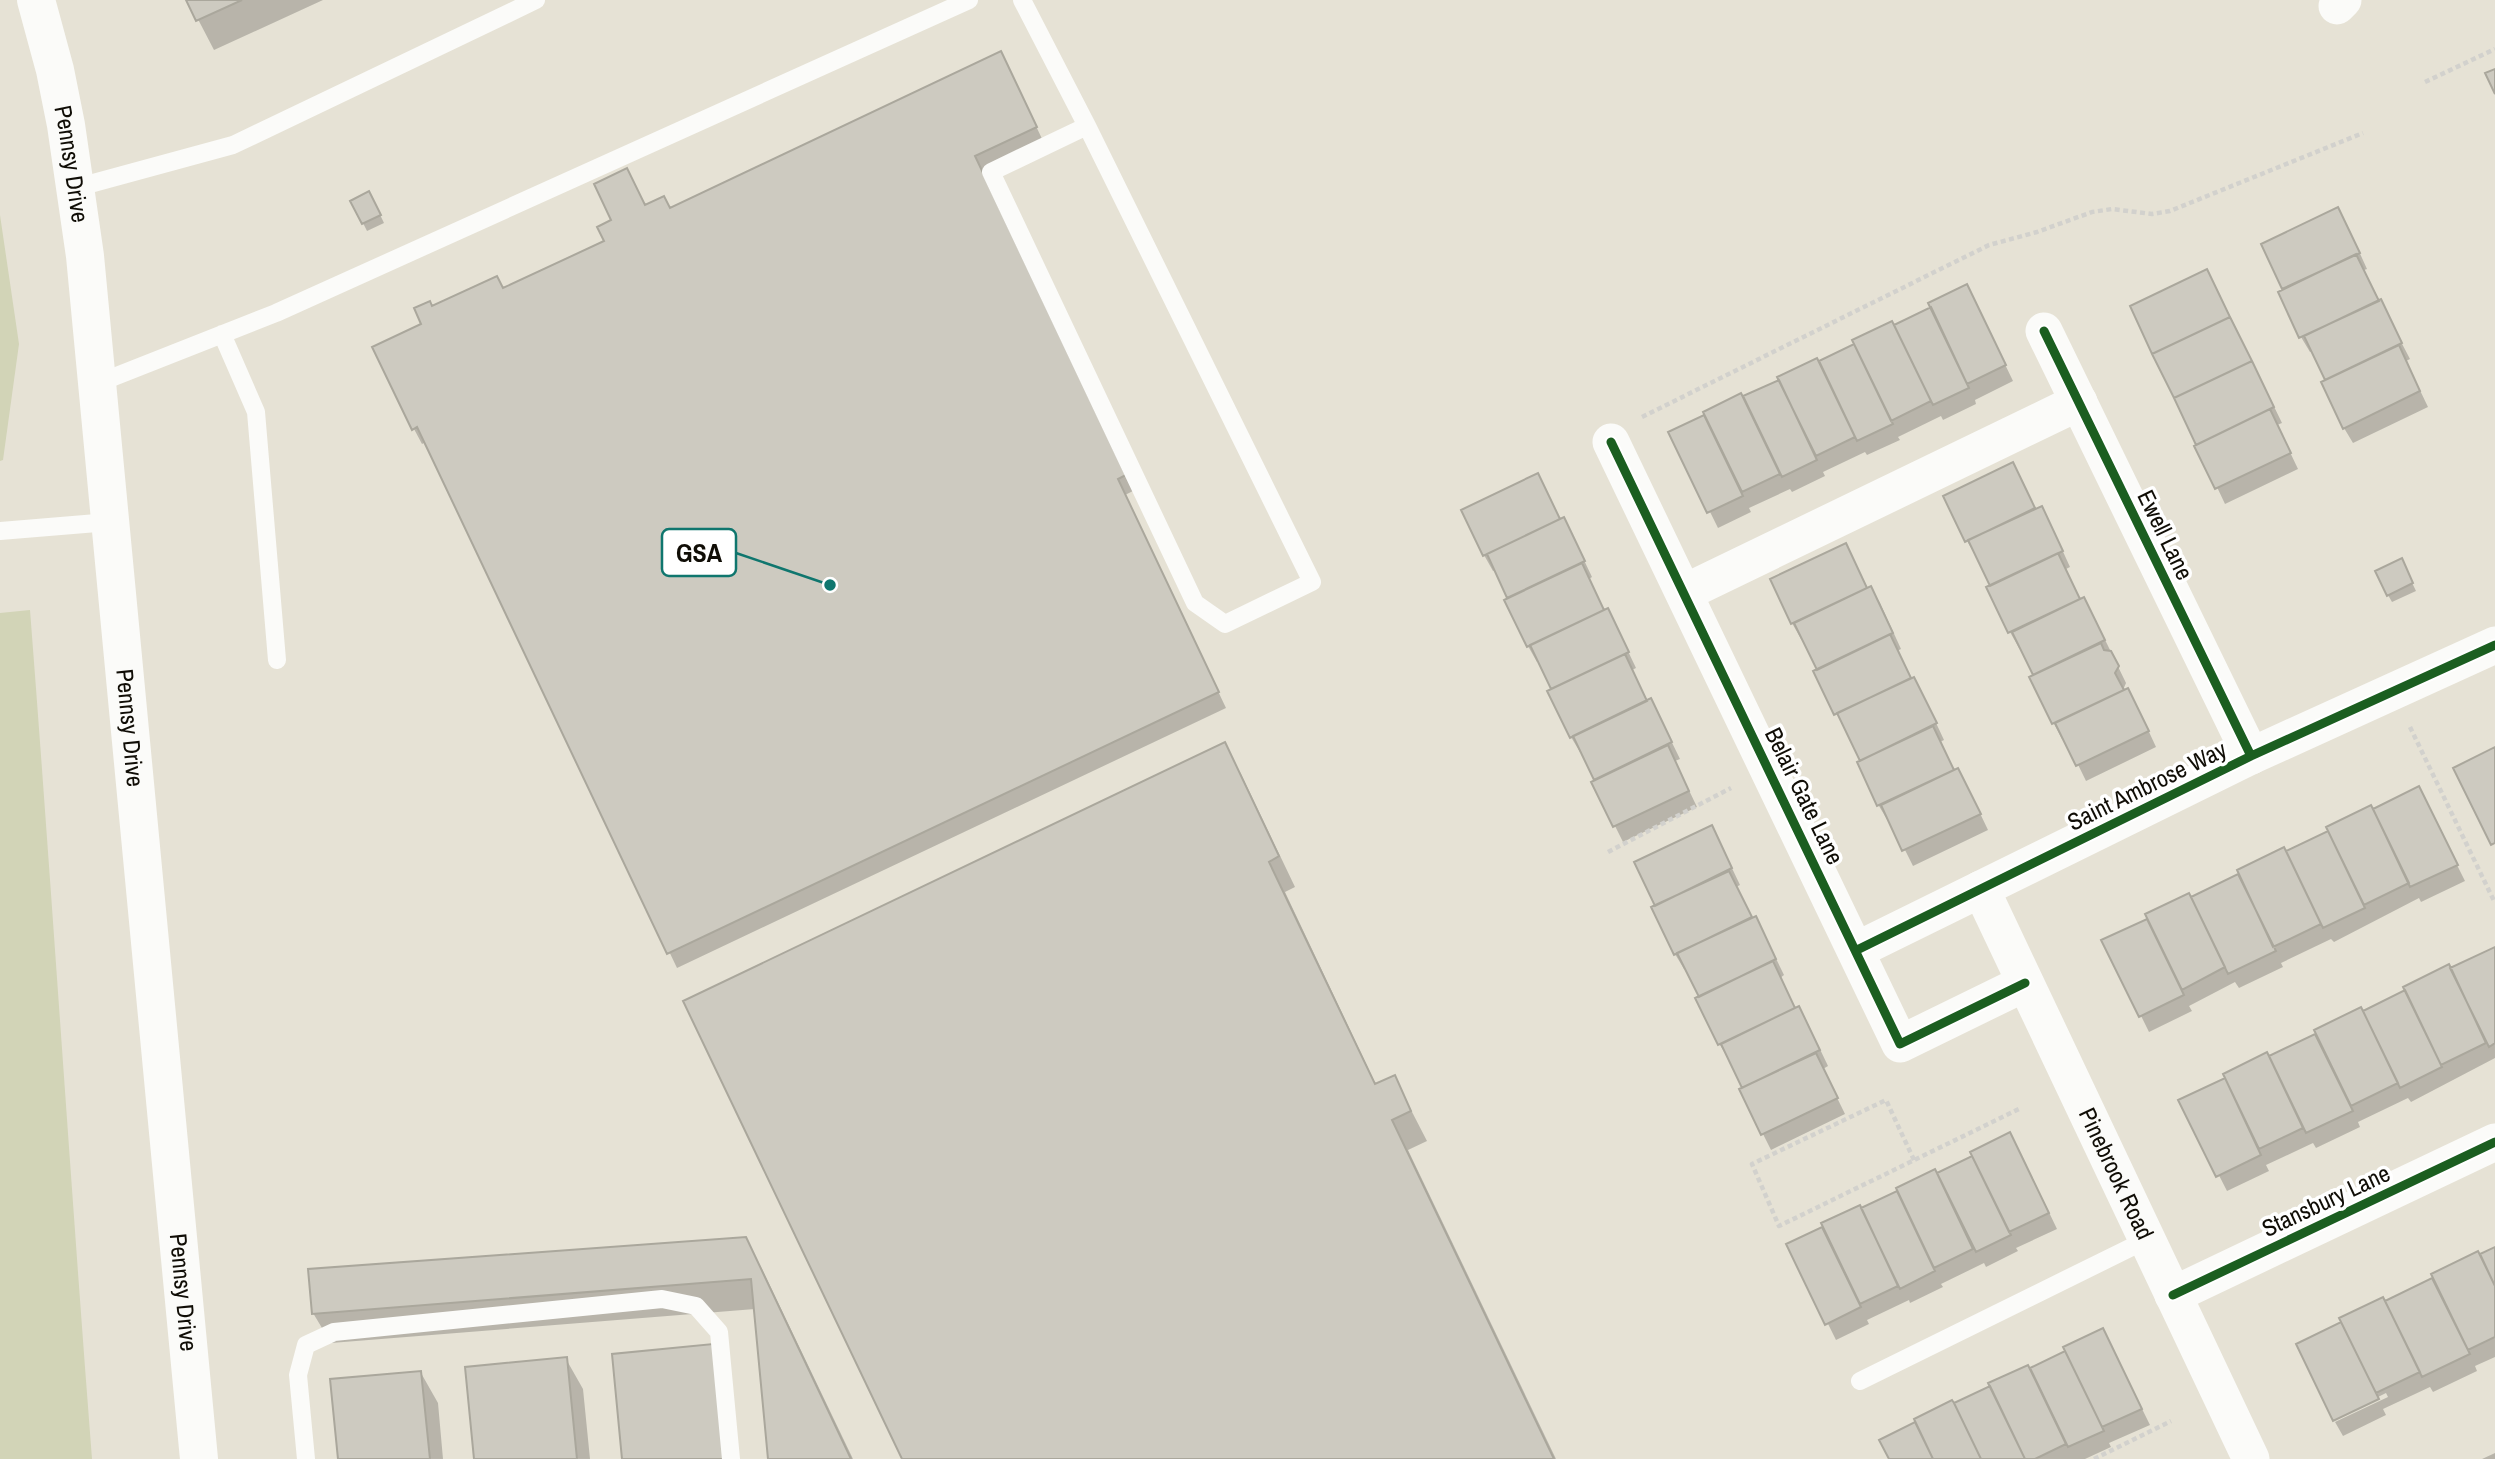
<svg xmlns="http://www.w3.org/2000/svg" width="2495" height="1459" font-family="'Archivo Narrow',sans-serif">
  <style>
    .green { fill: #d2d4b7 }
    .shadow { fill: #0003 }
    .building { fill: #cdcac0; stroke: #aaa79c; stroke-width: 2 }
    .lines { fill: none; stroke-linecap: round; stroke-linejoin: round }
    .path { stroke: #d2d1cd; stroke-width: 4.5; stroke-dasharray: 5 3.5; stroke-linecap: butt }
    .lane { stroke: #fbfbf9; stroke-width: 18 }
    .street { stroke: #fbfbf9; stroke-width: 37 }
    .secondary { stroke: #fbfbf9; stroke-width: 38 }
    .cycleway-casing { stroke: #fff; stroke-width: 13 }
    .cycleway { stroke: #1b5e20; stroke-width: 9 }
    .labels { text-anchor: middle; stroke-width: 7; stroke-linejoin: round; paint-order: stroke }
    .street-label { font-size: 24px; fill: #100d06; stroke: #fff }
    .leader { fill: none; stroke: #0f766e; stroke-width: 2.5 }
    .callout-dot { fill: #0f766e; stroke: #fff; stroke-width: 2.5 }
    .callout { fill: #fff; stroke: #0f766e; stroke-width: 2.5 }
    .callout-label { font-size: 26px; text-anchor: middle; font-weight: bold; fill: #100d06 }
  </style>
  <rect width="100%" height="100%" fill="#e6e2d5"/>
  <!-- green -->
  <path class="green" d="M0 215 19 344 3 460 0 461Z
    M30 610C52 893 70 1176 92 1459H0V613Z"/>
  <!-- shadow -->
  <path class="shadow" d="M188 0H323L214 50Z
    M1009 69 1044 143 982 172 1133 491 1125 495 1226 708 677 968 426 442 422 444 414 429 423 325 432 308 503 290 606 242 627 170 646 206 670 210Z
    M373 200 384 223 367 231 352 201Z
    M2347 225 2367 269 2364 270 2366 275 2410 359 2406 361 2428 407 2353 443 2344 428 2313 351 2310 352 2301 337 2285 290 2263 245Z
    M2216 287 2282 423 2277 425 2298 469 2225 504 2132 307Z
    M1975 302 2013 381 1975 400 1976 404 1943 420 1941 416 1898 437 1900 440 1867 455 1865 452 1823 472 1825 476 1792 492 1790 489 1749 508 1751 512 1718 528 1671 433 1930 309Z
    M2022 480 2036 510 2050 523 2070 567 2066 569 2081 601 2093 615 2126 683 2123 690 2137 706 2156 747 2086 781 2065 738 2062 739 2054 724 2032 678 2035 675 2022 647 2019 648 2010 632 1992 586 1977 555 1976 556 1967 541Z
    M1561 521 1572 535 1592 577 1589 579 1605 612 1616 626 1636 668 1632 670 1648 702 1659 716 1680 759 1675 761 1697 807 1623 842 1593 782 1597 781 1582 751 1580 752 1571 737 1554 690 1539 661 1537 662 1528 646 1496 570 1493 571 1484 555Z
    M1846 545 1868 589 1871 588 1880 603 1901 649 1897 651 1912 680 1923 695 1944 740 1940 742 1955 771 1967 786 1988 830 1913 866 1890 820 1888 821 1879 806 1859 763 1862 762 1816 672 1819 670 1803 638 1801 639 1792 623Z
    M2405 568 2416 591 2392 602 2388 595Z
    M1224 745 1241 774 1295 887 1285 892 1376 1085 1394 1077 1427 1141 1408 1150 1556 1459H904Z
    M2419 789 2465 881 2421 902 2419 898 2334 942 2331 939 2281 963 2283 967 2239 988 2235 982 2189 1006 2192 1011 2149 1032 2104 941Z
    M1720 843 1740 885 1736 887 1752 919 1764 934 1784 975 1780 978 1796 1010 1808 1024 1828 1066 1823 1069 1845 1114 1771 1150 1741 1090 1745 1089 1731 1059 1729 1060 1720 1045 1697 999 1701 998 1687 968 1684 969 1675 954 1654 908Z
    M2495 949V1058L2411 1102 2408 1098 2358 1122 2360 1127 2316 1148 2313 1143 2266 1165 2269 1171 2227 1191 2181 1101Z
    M2019 1150 2057 1229 2016 1248 2018 1251 1986 1267 1984 1263 1941 1284 1943 1287 1910 1303 1909 1300 1867 1320 1869 1324 1836 1340 1789 1245 1935 1172 1936 1175 1974 1156Z
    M745 1239 762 1269 853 1459H769L755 1309 331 1343 313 1313Z
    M2495 1249V1357L2475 1366 2477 1371 2433 1392 2430 1387 2383 1409 2386 1415 2343 1436 2335 1422 2388 1397 2386 1393 2334 1419 2385 1303Z
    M2103 1330 2150 1425 2109 1443 2111 1447 2085 1459H1891L1882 1440 2068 1352Z
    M566 1359 583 1389 590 1459H476Z
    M421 1373 438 1403 443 1459H340Z
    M2495 1453V1459H2482Z"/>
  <!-- building -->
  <path class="building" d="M186 0H242L196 21Z
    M1001 51 1037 127 975 156 1126 475 1118 479 1219 692 667 954 417 427 412 430 372 347 421 324 414 308 430 301 432 306 497 276 503 288 604 241 597 227 611 220 594 184 627 168 645 205 664 196 670 208Z
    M2495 69V94L2485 73Z
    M369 191 381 215 362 224 350 201Z
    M2338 207 2360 253 2282 289 2261 244Z
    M2356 254 2379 301 2299 338 2278 292Z
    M2207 269 2230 317 2152 354 2130 306Z
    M1967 284 2006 365 1967 384 1928 303Z
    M2381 299 2402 343 2325 380 2304 336Z
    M1931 307 1969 388 1933 405 1894 325Z
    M2230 317 2252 361 2174 398 2152 354Z
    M1892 321 1931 401 1891 421 1852 340Z
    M1854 344 1893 424 1857 441 1819 361Z
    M2399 345 2420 391 2343 429 2321 382Z
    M1817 358 1855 437 1816 456 1777 377Z
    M2252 361 2274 407 2196 445 2174 398Z
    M1779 380 1817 460 1782 477 1743 396Z
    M1741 393 1780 474 1742 492 1703 412Z
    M2270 409 2291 453 2215 489 2194 446Z
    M1704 415 1743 496 1707 513 1668 432Z
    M2013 462 2035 508 1965 542 1943 496Z
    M1538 473 1560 519 1483 556 1461 510Z
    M2042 506 2063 551 1990 586 1968 540Z
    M1564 517 1585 561 1507 598 1487 554Z
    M1846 543 1867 588 1791 624 1770 579Z
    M2058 553 2080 599 2008 633 1986 587Z
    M2402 558 2413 583 2387 596 2375 571Z
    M1582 563 1604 610 1527 647 1504 600Z
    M1871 586 1893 633 1817 670 1794 623Z
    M2084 597 2105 640 2033 675 2012 632Z
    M1608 608 1629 652 1551 689 1530 645Z
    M1890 634 1911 678 1834 715 1813 671Z
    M2101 643 2104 650 2111 651 2119 666 2115 673 2124 690 2052 724 2029 677Z
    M1625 654 1647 701 1570 738 1547 691Z
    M1914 677 1937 723 1860 761 1837 713Z
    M2128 688 2149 731 2076 766 2055 723Z
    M1651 698 1672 742 1594 780 1573 736Z
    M1933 726 1954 770 1877 806 1857 762Z
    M1225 742 1279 856 1269 862 1375 1084 1395 1075 1411 1111 1392 1120 1554 1459H902L683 1001Z
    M1668 745 1689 791 1613 827 1591 782Z
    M2495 747V843L2491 845 2453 768Z
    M1958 768 1981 814 1902 851 1881 805Z
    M2419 786 2458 865 2410 887 2373 809Z
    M2371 805 2409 883 2364 905 2326 827Z
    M1712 825 1732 868 1655 906 1634 862Z
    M2328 831 2365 908 2323 928 2286 851Z
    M2284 847 2321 924 2273 947 2237 870Z
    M1729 871 1752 917 1674 955 1651 907Z
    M2238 874 2276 951 2228 974 2191 897Z
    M2189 893 2225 967 2182 990 2145 914Z
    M1756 916 1776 959 1699 997 1677 953Z
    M2147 919 2184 995 2139 1017 2101 940Z
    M2495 947V1043L2489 1047 2450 968Z
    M1773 961 1795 1008 1718 1045 1695 998Z
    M2449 964 2486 1043 2441 1065 2403 987Z
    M2405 990 2442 1067 2400 1088 2363 1011Z
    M1799 1006 1820 1050 1742 1088 1721 1044Z
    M2361 1007 2398 1083 2351 1106 2314 1030Z
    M2315 1034 2353 1111 2306 1133 2269 1056Z
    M2267 1052 2303 1128 2259 1149 2223 1074Z
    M1816 1053 1838 1098 1761 1135 1739 1089Z
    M2225 1078 2261 1155 2216 1177 2178 1100Z
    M2010 1132 2049 1213 2009 1232 1970 1152Z
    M1972 1156 2011 1235 1976 1252 1937 1173Z
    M1935 1169 1973 1249 1934 1268 1896 1188Z
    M1897 1191 1935 1271 1900 1289 1861 1208Z
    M1860 1205 1898 1286 1860 1304 1821 1223Z
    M1822 1227 1861 1307 1825 1325 1786 1244Z
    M746 1237 851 1459H768L751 1279 312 1314 308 1269Z
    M2495 1247V1286L2480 1254Z
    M2478 1251 2495 1286V1337L2468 1350 2431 1274Z
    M2432 1278 2470 1354 2422 1377 2385 1301Z
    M2383 1297 2420 1372 2376 1393 2339 1318Z
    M2341 1322 2379 1399 2333 1421 2296 1344Z
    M2103 1328 2142 1409 2102 1427 2063 1347Z
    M713 1344 724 1459H622L612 1354Z
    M2065 1351 2104 1431 2068 1447 2030 1368Z
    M567 1357 577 1459H474L465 1367Z
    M2028 1365 2066 1444 2035 1459H2025L1988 1383Z
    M421 1371 430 1459H338L330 1379Z
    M1990 1386 2025 1459H1981L1954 1403Z
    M1952 1400 1954 1403 1981 1459H1933L1914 1419Z
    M1915 1422 1933 1459H1889L1879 1440Z"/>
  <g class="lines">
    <!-- path -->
    <path class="path" d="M2425 82 2495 49
      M1642 417 1989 245 2037 232 2092 212 2112 209 2152 214 2170 211 2363 133
      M2410 727 2495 903
      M1608 852 1731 788
      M1914 1160 1886 1100 1752 1164 1779 1226 2021 1108
      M2094 1459 2171 1421"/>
    <!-- lane -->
    <path class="lane" d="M1022 0 1087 126 1312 582 1225 624 1195 603 991 172 1087 126
      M75 188 233 145 536 0
      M222 334 256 412 277 660
      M96 384 276 313 969 0
      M0 531 109 522
      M1860 1381 2146 1240
      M306 1459 298 1375 306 1345 334 1332 662 1299 696 1306 719 1332 731 1459"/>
    <!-- street -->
    <g class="street">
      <path d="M2337 6 2343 0"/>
      <path d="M2044 331 2251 756"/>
      <path d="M1611 442 1900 1044 2025 983"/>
      <path d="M1684 593 2079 402"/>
      <path id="s1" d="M1981 889 2251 1459"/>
      <path d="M1857 950 2251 756 2495 645"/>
      <path d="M2173 1295 2495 1142"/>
    </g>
    <!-- secondary -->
    <path class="secondary" id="s2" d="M36 0 55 70 66 125 85 256 199 1459"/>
    <!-- cycleway casing -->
    <g class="cycleway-casing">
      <path id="cycleway" d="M2044 331 2251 756
        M1611 442 1900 1044 2025 983
        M1857 950 2251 756 2495 645
        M2173 1295 2495 1142"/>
    </g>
    <!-- cycleway -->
    <use href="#cycleway" class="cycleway"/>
  </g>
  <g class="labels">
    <!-- street labels -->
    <g class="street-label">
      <text dy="8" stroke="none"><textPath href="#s2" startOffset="168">Pennsy Drive</textPath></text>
      <text transform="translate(2165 535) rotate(64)" y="8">Ewell Lane</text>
      <text dy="8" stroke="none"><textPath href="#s2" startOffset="735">Pennsy Drive</textPath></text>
      <text transform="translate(2147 786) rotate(-26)" y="8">Saint Ambrose Way</text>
      <text transform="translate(1804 796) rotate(64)" y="8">Belair Gate Lane</text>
      <text dy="8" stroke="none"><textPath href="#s1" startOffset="315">Pinebrook Road</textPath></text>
      <text transform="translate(2326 1201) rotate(-25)" y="8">Stansbury Lane</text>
      <text dy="8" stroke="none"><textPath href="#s2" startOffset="1302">Pennsy Drive</textPath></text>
    </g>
  </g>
  <!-- callouts -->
  <path class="leader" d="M830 585L736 553"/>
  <circle class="callout-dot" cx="830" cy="585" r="7"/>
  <rect class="callout" x="662" y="529" width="74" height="47" rx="7"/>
  <g class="callout-label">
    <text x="699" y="562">GSA</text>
  </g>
</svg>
